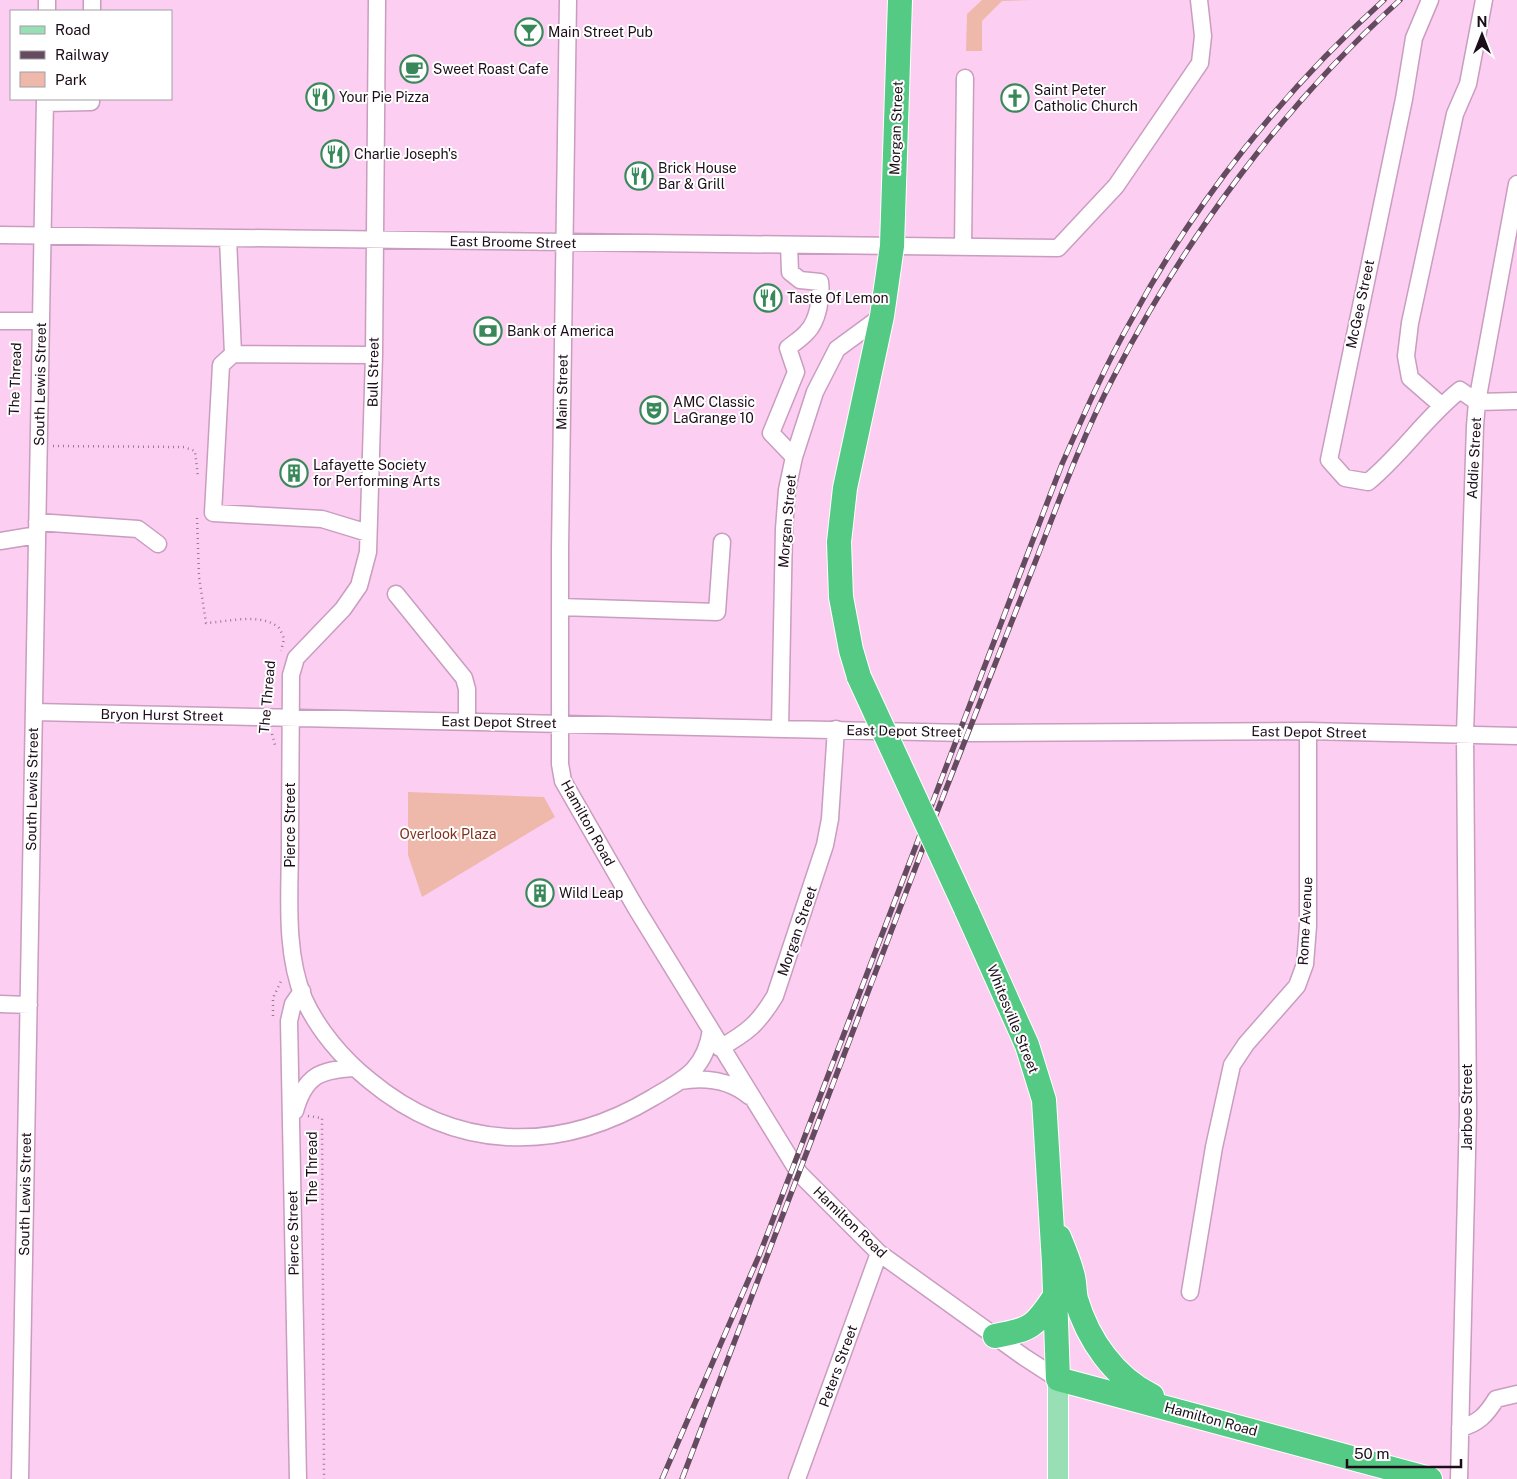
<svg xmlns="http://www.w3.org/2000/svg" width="1517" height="1479" font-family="'Public Sans',sans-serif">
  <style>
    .green { fill: #eeb9ab }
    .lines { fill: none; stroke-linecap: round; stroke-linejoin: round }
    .minor-casing { stroke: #c99dbf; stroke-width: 19 }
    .major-casing { stroke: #fff; stroke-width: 22 }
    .highway-casing { stroke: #fff; stroke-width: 26 }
    .path { stroke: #9a7992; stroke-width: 2.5; stroke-dasharray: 1 4; stroke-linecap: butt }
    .minor { stroke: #fff; stroke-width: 16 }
    .major { stroke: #98dfb6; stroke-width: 20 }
    .highway { stroke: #54ca85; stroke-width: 24 }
    .rail-casing { stroke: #644b5f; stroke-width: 5.5 }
    .rail { stroke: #fff; stroke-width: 4; stroke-dasharray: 11; stroke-linecap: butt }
    .highway-bridge-casing { stroke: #fff; stroke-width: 26; stroke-linecap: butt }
    .highway-bridge { stroke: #54ca85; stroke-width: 24 }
    .labels { text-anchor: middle; stroke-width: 4; stroke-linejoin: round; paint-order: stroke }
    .poi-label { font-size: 14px; fill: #1c0d19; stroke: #fff; text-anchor: start }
    .street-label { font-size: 14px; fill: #1c0d19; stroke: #fff }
    .park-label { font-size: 14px; fill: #80311e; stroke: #fff }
  </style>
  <rect width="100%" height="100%" fill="#fccef1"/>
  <!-- green -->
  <path class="green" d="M982 0H1032L1002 1 982 21V51H966L967 14Z
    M408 792 544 797 555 817 422 897 408 855Z"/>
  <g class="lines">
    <!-- minor casing -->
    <g class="minor-casing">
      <path id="minor" d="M377 0 374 355 368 552 359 586 343 609 296 658 291 675C291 730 290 786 290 842 290 892 284 951 304 999 318 1030 343 1059 369 1080 454 1151 557 1155 652 1098 684 1079 705 1070 711 1030
        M568 0 560 550V764L563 781 636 908 799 1173 879 1253 1024 1357 1058 1379
        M1430 0 1414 38 1404 99 1329 460 1345 478 1368 482C1402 454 1425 418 1460 390L1477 402 1517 401
        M47 11V0
        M92 11V0
        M45 103 91 102V99
        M0 235 1058 248 1116 186 1200 63 1203 36 1199 0
        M228 238 233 354 221 365 213 513 322 519 368 533
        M789 245 790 272 800 280 820 282C822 296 818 321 807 332 802 338 794 343 788 348L796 372 771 433 794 457
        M963 247 965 78
        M0 321H41
        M233 354 374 355
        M1441 405 1410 378 1406 356 1410 323 1455 114 1468 84 1484 0
        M37 522 138 529 158 544
        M0 541 37 535
        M396 594 464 678 467 689V721
        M560 607 717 612 722 542
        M34 712 967 733 1308 731 1517 736
        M780 728 784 529 787 490 794 457 815 392 837 349 882 316
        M0 1004 29 1005
        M720 1048C748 1032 758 1024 775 996L825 845 830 819 836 729
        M680 1081C704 1077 730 1080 749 1096
        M295 1111C305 1076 319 1070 354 1068
        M1190 1292 1214 1147 1232 1065 1246 1044 1297 986 1305 964 1308 926V731
        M1460 1428C1478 1424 1487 1414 1496 1399L1517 1394
        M20 1479 45 99
        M298 1479 289 1021 293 1004 302 991
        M797 1479 879 1253
        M1459 1479 1468 1112 1465 734 1475 426 1477 402 1517 184"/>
    </g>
    <!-- major casing -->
    <g class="major-casing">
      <path id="major" d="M1058 1379V1479"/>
    </g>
    <!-- highway casing -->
    <g class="highway-casing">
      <path id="highway" d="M859 677 851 650 841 597 839 542 845 488 882 316 892 246 900 0
        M966 909 1027 1045 1044 1100 1054 1263 1058 1379 1430 1479
        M1059 1237C1064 1249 1069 1261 1072 1273 1075 1281 1074 1291 1076 1299 1088 1340 1114 1377 1152 1396
        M995 1336C1031 1329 1034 1328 1055 1296"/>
    </g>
    <!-- path -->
    <path class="path" d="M53 446 184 447 195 451 198 477
      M197 518 199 577 206 623C226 622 262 612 279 628 281 631 283 636 284 639L281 651
      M272 734 275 745
      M273 1016V998L281 981
      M308 1116 322 1118 324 1479"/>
    <!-- minor -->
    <use href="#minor" class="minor"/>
    <!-- major -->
    <use href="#major" class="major"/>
    <!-- highway -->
    <use href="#highway" class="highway"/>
    <!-- rail casing -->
    <g class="rail-casing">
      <path id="rail" d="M759 1256 1062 464C1084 414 1106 364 1133 317 1197 199 1284 90 1384 0
        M662 1479 758 1258
        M682 1479C763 1266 845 1053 926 840 962 747 999 654 1036 560 1060 498 1083 435 1114 376 1186 236 1283 106 1400 0"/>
    </g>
    <!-- rail -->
    <use href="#rail" class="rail"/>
    <!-- highway-bridge casing -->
    <g class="highway-bridge-casing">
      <path id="highway-bridge" d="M859 677 966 909"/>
    </g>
    <!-- highway-bridge -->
    <use href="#highway-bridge" class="highway-bridge"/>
  </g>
  <!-- icons -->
  <defs>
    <g id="bar-ring" transform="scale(1.4375)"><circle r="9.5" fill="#fff" stroke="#388859" stroke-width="1.5"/><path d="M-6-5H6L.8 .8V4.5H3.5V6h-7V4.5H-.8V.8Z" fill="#388859"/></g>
    <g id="cafe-ring" transform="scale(1.4375)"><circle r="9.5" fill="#fff" stroke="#388859" stroke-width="1.5"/><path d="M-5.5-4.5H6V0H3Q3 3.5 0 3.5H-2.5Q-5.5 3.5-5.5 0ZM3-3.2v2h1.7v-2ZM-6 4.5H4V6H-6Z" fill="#388859"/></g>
    <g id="restaurant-ring" transform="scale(1.4375)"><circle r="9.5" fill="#fff" stroke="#388859" stroke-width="1.5"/><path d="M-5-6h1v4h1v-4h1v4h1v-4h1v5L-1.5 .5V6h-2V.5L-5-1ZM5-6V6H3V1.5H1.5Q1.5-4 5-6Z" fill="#388859"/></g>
    <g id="church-ring" transform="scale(1.4375)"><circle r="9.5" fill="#fff" stroke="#388859" stroke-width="1.5"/><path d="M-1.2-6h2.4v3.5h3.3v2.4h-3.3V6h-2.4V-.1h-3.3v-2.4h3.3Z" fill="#388859"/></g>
    <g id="bank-ring" transform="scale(1.4375)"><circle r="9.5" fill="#fff" stroke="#388859" stroke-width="1.5"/><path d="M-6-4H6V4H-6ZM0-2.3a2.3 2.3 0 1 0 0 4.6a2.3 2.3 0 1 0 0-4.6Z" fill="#388859"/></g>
    <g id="theatre-ring" transform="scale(1.4375)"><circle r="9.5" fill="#fff" stroke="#388859" stroke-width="1.5"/><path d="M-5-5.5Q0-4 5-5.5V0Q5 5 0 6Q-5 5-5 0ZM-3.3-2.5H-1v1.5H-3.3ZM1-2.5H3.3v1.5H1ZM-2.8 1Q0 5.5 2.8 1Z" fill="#388859"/></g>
    <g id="building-ring" transform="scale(1.4375)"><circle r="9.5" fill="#fff" stroke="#388859" stroke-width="1.5"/><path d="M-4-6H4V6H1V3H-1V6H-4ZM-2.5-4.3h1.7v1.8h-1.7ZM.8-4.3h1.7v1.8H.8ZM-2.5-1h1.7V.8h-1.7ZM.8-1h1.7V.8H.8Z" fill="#388859"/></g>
  </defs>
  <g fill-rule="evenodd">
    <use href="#bar-ring" x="529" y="32"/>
    <use href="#cafe-ring" x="414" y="69"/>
    <use href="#restaurant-ring" x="320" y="97"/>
    <use href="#church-ring" x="1015" y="98"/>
    <use href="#restaurant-ring" x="335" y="154"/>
    <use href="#restaurant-ring" x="639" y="176"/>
    <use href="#restaurant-ring" x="768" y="298"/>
    <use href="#bank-ring" x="488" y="331"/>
    <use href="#theatre-ring" x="654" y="410"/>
    <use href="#building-ring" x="294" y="473"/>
    <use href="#building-ring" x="540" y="893"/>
  </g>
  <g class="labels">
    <!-- poi labels -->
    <g class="poi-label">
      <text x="548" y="37">Main Street Pub</text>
      <text x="433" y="74">Sweet Roast Cafe</text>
      <text x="1034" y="95">Saint Peter<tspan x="1034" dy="16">Catholic Church</tspan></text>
      <text x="339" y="102">Your Pie Pizza</text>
      <text x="354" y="159">Charlie Joseph's</text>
      <text x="658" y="173">Brick House<tspan x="658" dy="16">Bar &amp; Grill</tspan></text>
      <text x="787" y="303">Taste Of Lemon</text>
      <text x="507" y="336">Bank of America</text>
      <text x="673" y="407">AMC Classic<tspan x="673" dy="16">LaGrange 10</tspan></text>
      <text x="313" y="470">Lafayette Society<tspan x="313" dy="16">for Performing Arts</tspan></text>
      <text x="559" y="898">Wild Leap</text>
    </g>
    <!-- street labels -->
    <g class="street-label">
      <text transform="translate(896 128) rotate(-88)" y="5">Morgan Street</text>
      <text transform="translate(513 242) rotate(1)" y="5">East Broome Street</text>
      <text transform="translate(1360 304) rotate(-78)" y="5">McGee Street</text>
      <text transform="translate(373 372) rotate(-89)" y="5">Bull Street</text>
      <text transform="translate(15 379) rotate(-88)" y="5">The Thread</text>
      <text transform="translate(40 384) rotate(-89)" y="5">South Lewis Street</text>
      <text transform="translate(562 392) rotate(-89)" y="5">Main Street</text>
      <text transform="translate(1474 458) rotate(-87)" y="5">Addie Street</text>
      <text transform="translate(787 521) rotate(-85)" y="5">Morgan Street</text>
      <text transform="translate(267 697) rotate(-85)" y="5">The Thread</text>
      <text transform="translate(162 715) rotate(1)" y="5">Bryon Hurst Street</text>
      <text transform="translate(499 722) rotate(1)" y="5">East Depot Street</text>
      <text transform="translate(904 731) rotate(1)" y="5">East Depot Street</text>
      <text transform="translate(1309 732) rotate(1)" y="5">East Depot Street</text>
      <text transform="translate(32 789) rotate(-89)" y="5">South Lewis Street</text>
      <text transform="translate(588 823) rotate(61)" y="5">Hamilton Road</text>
      <text transform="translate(290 825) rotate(-90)" y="5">Pierce Street</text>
      <text transform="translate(1305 921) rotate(-87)" y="5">Rome Avenue</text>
      <text transform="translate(797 931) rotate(-71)" y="5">Morgan Street</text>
      <text transform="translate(1013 1019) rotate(68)" y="5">Whitesville Street</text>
      <text transform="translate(1467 1107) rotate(-90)" y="5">Jarboe Street</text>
      <text transform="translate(312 1168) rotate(-90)" y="5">The Thread</text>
      <text transform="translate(25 1194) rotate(-89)" y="5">South Lewis Street</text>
      <text transform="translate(850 1222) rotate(44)" y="5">Hamilton Road</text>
      <text transform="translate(293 1233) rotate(-91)" y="5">Pierce Street</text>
      <text transform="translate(838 1366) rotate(-70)" y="5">Peters Street</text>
      <text transform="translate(1211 1419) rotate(15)" y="5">Hamilton Road</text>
    </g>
    <!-- park labels -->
    <g class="park-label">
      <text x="448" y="839">Overlook Plaza</text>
    </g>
  </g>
  <!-- legend -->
  <rect x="10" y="10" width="162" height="90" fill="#ffffff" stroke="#a49ea3"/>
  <rect x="20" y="26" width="25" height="8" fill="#98dfb6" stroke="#a49ea3"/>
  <text x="55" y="35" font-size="15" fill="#1c0d19">Road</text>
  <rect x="20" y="51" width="25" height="8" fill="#644b5f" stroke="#a49ea3"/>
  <text x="55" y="60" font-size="15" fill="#1c0d19">Railway</text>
  <rect x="20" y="72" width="25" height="15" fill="#eeb9ab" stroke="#a49ea3"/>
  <text x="55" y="85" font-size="15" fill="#1c0d19">Park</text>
  <!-- north arrow -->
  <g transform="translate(1482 35)" stroke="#ffffff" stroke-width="4" paint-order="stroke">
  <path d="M0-4L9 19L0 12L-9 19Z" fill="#1c0d19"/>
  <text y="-8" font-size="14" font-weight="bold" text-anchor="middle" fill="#1c0d19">N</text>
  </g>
  <!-- scale -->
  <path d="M1347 1459v8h114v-8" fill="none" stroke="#1c0d19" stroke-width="2.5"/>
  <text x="1354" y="1459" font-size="15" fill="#1c0d19" stroke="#ffffff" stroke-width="4" paint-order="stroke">50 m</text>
</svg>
